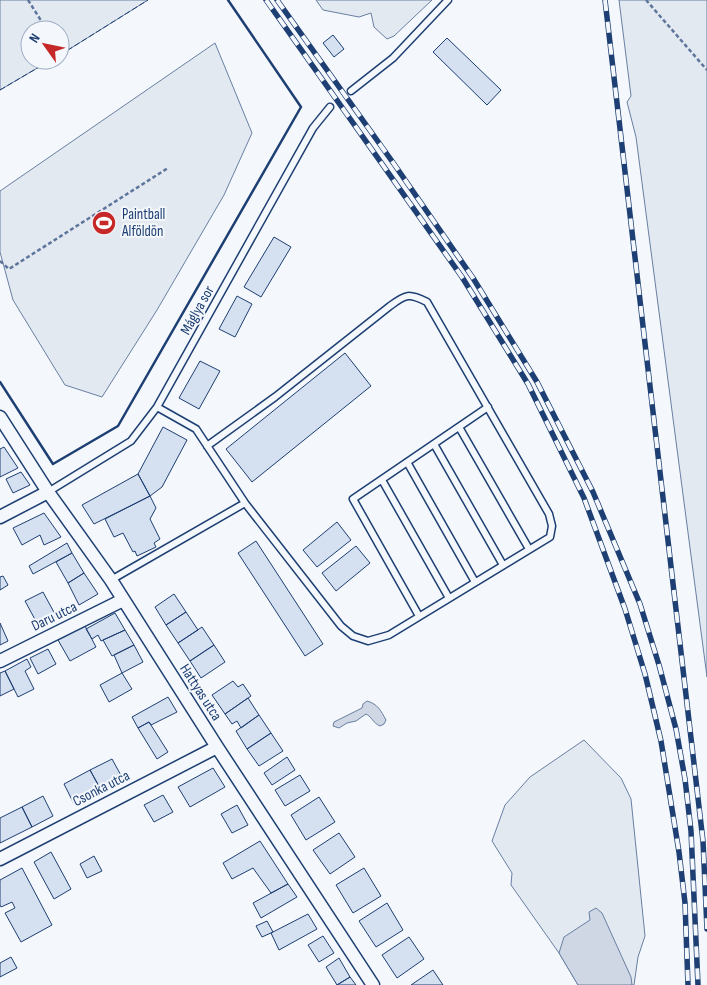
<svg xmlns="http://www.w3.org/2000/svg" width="707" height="985" font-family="'Sofia Sans Condensed',sans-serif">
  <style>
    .green { fill: #e3e9f0; stroke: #687fa3 }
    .water { fill: #cfd7e4; stroke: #687fa3 }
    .building { fill: #d5e0f0; stroke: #1d3f73 }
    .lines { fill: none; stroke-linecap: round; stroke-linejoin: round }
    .lane-casing { stroke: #1d3f73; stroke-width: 9 }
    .street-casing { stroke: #1d3f73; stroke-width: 15 }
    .path { stroke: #5e769c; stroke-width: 2.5; stroke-dasharray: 4 2.5; stroke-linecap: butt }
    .lane { stroke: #f4f7fb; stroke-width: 6 }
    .street { stroke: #f4f7fb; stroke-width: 12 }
    .rail-casing { stroke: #1d3f73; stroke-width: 5.5 }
    .rail { stroke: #f4f7fb; stroke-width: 4; stroke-dasharray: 11; stroke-linecap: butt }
    .fence { stroke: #1d3f73; stroke-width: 1; stroke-dasharray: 6 2.5; stroke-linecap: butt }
    .wall { stroke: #1d3f73; stroke-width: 2.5 }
    .labels { text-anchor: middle; stroke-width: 4; stroke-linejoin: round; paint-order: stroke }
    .poi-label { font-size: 15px; fill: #1d3f73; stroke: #f4f7fb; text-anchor: start }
    .street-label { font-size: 15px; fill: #1d3f73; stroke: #f4f7fb }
  </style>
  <rect width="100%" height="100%" fill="#f4f7fb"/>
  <!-- green -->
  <path class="green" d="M0 0H148L60 55V30H30V60H51L0 90Z
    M316 0H432L394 36 387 39 374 27 371 13 359 17 323 10Z
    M619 0H707V677L636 137 627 102 631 96Z
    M215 43 252 133 224 195 157 310 102 397 65 385 13 300 0 252V191Z
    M584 740 621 778 631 799 645 936 638 957 634 985H578L559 953 511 885 512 873 492 841 505 805 530 777Z"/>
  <!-- water -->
  <path class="water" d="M367 701C378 704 381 711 386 720L384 724 380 726C373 723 372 717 366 714L356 721 347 723 339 728 333 726 334 722 362 708 363 704Z
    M596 908 602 913 631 977 632 985H578L559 953 564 937 590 920 589 912Z"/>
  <!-- building -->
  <path class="building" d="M333 35 344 49 334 57 323 43Z
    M447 38 501 90 487 105 433 52Z
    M274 237 291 247 261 297 244 287Z
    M237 296 252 304 235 337 219 329Z
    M345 353 371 386 252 482 226 449Z
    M200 361 220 371 199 409 179 398Z
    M163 427 187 440 162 487 150 496 138 474Z
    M4 447 18 468 0 477V449Z
    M21 472 30 485 13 493 6 479Z
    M138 474 150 496 94 524 82 505Z
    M150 496 156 508 150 519 160 539 154 543 156 547 137 556 135 551 133 552 123 533 114 537 105 519Z
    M44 513 61 537 44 545 40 535 22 545 13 528Z
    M337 522 351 540 317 567 303 550Z
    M256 541 323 644 305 656 238 553Z
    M67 543 72 553 33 574 29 566Z
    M356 546 370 563 336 591 322 573Z
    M72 553 84 573 68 583 56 562Z
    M84 573 98 594 79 605 68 583Z
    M3 576 8 585 0 590V577Z
    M43 592 56 616 38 625 25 601Z
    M174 594 186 612 166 625 155 607Z
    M186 612 198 630 178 643 166 625Z
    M115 613 125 630 101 641 98 635 92 639 86 629Z
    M0 623 8 641 0 645Z
    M85 626 96 647 70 661 58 640Z
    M202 627 214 645 190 661 178 643Z
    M125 630 134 645 112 656 103 640Z
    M134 645 143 662 122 673 114 655Z
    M214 645 225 662 201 678 190 661Z
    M48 649 56 664 38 674 30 658Z
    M27 659 31 667 25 671 34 689 18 697 5 671Z
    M5 671 14 689 0 696V673Z
    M122 673 132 689 109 702 100 685Z
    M233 681 238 687 243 684 251 696 225 714 212 695Z
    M168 697 177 712 151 725 149 722 138 728 132 717Z
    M248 698 259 715 241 728 237 721 232 724 225 714Z
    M259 715 271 733 247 749 236 731Z
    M149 722 168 752 157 759 138 728Z
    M271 733 283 751 259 766 247 749Z
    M287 757 295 770 272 785 264 773Z
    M112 759 123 779 101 790 90 770Z
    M213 768 225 787 190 807 178 787Z
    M90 770 101 790 74 804 64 784Z
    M300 775 310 791 285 806 275 790Z
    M163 795 173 812 154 822 144 805Z
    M43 796 53 816 32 827 22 807Z
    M319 797 335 822 306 840 291 815Z
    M237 805 248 825 232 833 221 814Z
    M22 807 32 827 0 843V818Z
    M339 833 355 857 330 874 313 850Z
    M260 841 288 884 271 893 253 868 232 879 223 863Z
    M51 852 71 889 54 899 34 862Z
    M94 856 102 871 87 878 80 864Z
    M22 868 52 925 21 942 5 913 15 908 12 902 1 907 0 905V880Z
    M364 868 381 896 353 913 336 885Z
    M288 884 297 897 261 918 253 903Z
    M387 903 403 930 376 947 359 921Z
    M308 914 317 929 279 950 271 933Z
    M267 921 273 932 262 937 256 926Z
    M323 936 334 953 319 962 308 945Z
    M409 937 424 959 397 978 382 955Z
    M11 957 17 968 0 977V963Z
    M339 958 350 977 337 985 326 967Z
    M433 970 443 985H411Z
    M350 977 356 985H337Z"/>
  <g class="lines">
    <!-- lane casing -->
    <g class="lane-casing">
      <path id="lane" d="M351 91 393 58 448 0
        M157 407 196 429 245 503
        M459 427 529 549
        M434 444 503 565
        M407 462 475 582
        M382 480 449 598
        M48 492 131 441 157 407 313 128 330 107
        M111 580 245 503 341 626 353 636 368 641 389 635 550 537 552 526 549 514 427 302C409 293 406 294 390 306L275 397 207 446
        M419 616 353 499 488 407"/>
    </g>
    <!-- street casing -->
    <g class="street-casing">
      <path id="street" d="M0 417 48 492 111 580 217 747 373 985
        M0 517 48 492
        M0 661 123 600
        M0 859 217 747"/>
    </g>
    <!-- path -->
    <path class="path" d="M28 0 47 30
      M646 0 707 70
      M60 50 62 53
      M0 261 9 269 168 168"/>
    <!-- lane -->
    <use href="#lane" class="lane"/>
    <!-- street -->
    <use href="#street" class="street"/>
    <!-- rail casing -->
    <g class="rail-casing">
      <path id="rail" d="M266 0 462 277 528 384 584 498 625 609 645 674 661 741 679 852 685 903 688 985
        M277 0 394 164 473 278 537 382 593 492 640 604 659 665 676 729 685 779 691 831 698 985
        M605 0 703 841 707 929"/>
    </g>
    <!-- rail -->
    <use href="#rail" class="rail"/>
    <!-- fence -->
    <path class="fence" d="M60 55 148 0
      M0 90 51 60"/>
    <!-- wall -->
    <path class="wall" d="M0 382 53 464 118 426 301 107 228 0"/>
  </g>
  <!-- icons -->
  <defs>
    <g id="stadium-disc" transform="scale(1.25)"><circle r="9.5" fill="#c62828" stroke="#f4f7fb"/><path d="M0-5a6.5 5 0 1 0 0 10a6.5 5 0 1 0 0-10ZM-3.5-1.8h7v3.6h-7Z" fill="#fff"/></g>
  </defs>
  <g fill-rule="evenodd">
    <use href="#stadium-disc" x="104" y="223"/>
  </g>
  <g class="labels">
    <!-- poi labels -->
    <g class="poi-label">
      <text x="122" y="219">Paintball<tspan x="122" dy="17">Alföldön</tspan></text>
    </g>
    <!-- street labels -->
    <g class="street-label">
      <text transform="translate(197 310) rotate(-61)" y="5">Máglya sor</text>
      <text transform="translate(54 616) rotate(-26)" y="5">Daru utca</text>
      <text transform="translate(201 692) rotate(57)" y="5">Hattyas utca</text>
      <text transform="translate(101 788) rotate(-27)" y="5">Csonka utca</text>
    </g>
  </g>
  <!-- north arrow -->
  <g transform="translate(45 45) rotate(303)"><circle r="24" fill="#f4f7fb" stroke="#9eadc5"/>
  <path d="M0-4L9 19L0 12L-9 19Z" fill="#c62828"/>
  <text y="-8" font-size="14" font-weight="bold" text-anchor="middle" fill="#1d3f73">N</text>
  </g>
</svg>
